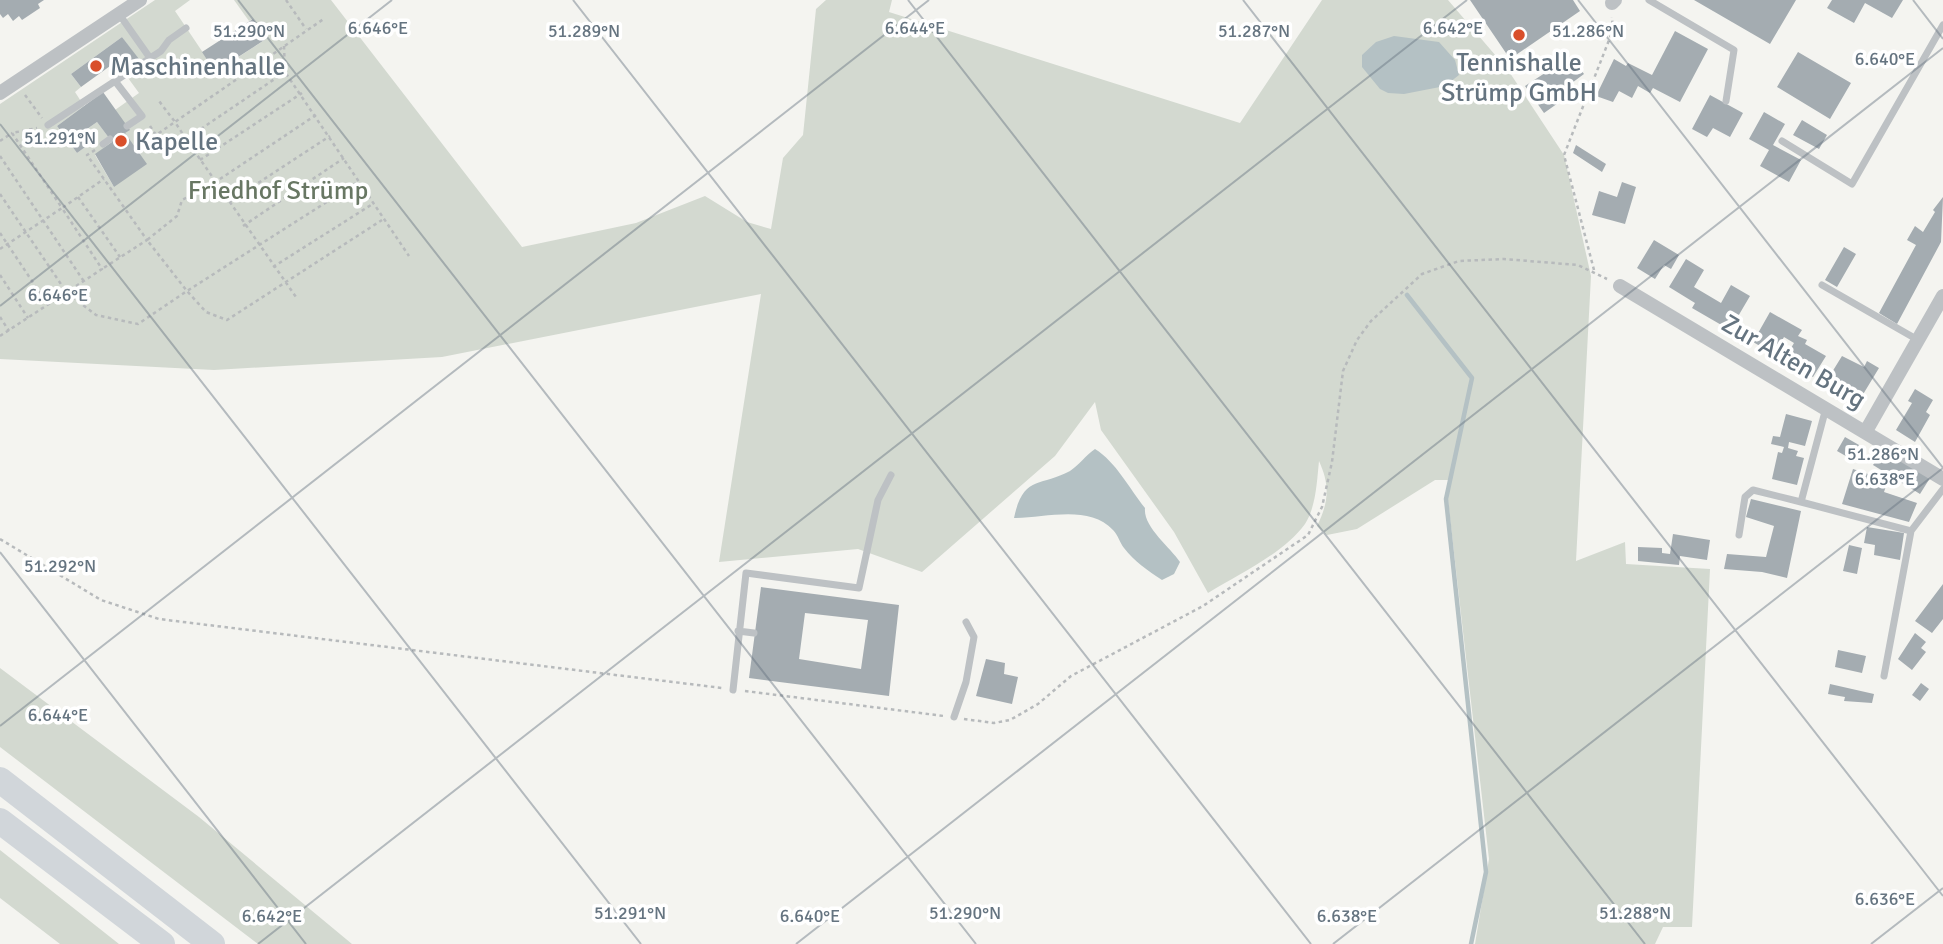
<svg xmlns="http://www.w3.org/2000/svg" width="1943" height="944" font-family="Signika,sans-serif">
  <style>
    .green { fill: #d3d9d0; fill-rule: evenodd }
    .water { fill: #b4c1c4 }
    .lines { fill: none; stroke-linecap: round; stroke-linejoin: round }
    .stream { stroke: #b4c1c4; stroke-width: 4.5 }
    .building { fill: #a4acb1; fill-rule: evenodd }
    .path { stroke: #b7babc; stroke-width: 2.5; stroke-dasharray: 3.5 3.5; stroke-linecap: butt }
    .lane { stroke: #bdc1c4; stroke-width: 7 }
    .street { stroke: #bdc1c4; stroke-width: 14 }
    .highway { stroke: #d1d6da; stroke-width: 26 }
    .ticks { fill: none; stroke: #657480; stroke-width: 2; stroke-opacity: 0.45 }
    .poi-dot { fill: #d94f2b; stroke: #fff; stroke-width: 2.5 }
    .labels { text-anchor: middle; stroke-width: 7; stroke-linejoin: round; paint-order: stroke }
    .poi-label { font-size: 26px; fill: #657480; stroke: #fff; text-anchor: start }
    .park-label { font-size: 26px; fill: #687763; stroke: #fff }
    .street-label { font-size: 26px; fill: #657480; stroke: #fff }
    .ticks-label { font-size: 18px; text-anchor: middle; fill: #657480; stroke: #fff; stroke-width: 7; stroke-linejoin: round; paint-order: stroke }
  </style>
  <rect width="100%" height="100%" fill="#f4f4f0"/>
  <!-- green -->
  <path class="green" d="M155 0H190L175 11 216 72 266 39 253 19 249 21 234 0H331L522 247 636 223 705 196 747 222 771 229 783 158 803 135 816 9 826 0H892L889 12 1240 123 1322 0H1448L1508 70 1564 155 1591 276 1576 561 1625 542 1626 564 1710 569 1692 927H1663L1655 944H1475L1489 859 1448 500 1449 480H1435L1357 529 1327 535 1317 526C1329 502 1330 485 1319 461 1317 481 1316 507 1305 524 1283 554 1239 574 1208 593L1174 532 1101 430 1095 402 1055 456 922 572 858 549 719 562 761 294 442 357 214 370 0 359V104ZM122 37 138 59 123 71 139 93 115 110 125 133 114 187 95 155 112 142 97 122 80 134 88 145 77 153 57 126 84 106 75 92 81 87 71 74Z
    M0 668 199 817 352 944H258L0 747Z
    M0 850 119 944H60L0 898Z"/>
  <!-- water -->
  <path class="water" d="M1394 36 1439 42 1455 60 1459 75 1445 86 1404 94 1388 93 1380 89 1362 67V55L1376 42Z
    M1095 449C1116 462 1129 488 1145 508 1143 527 1170 547 1180 562L1174 574 1162 580C1148 571 1134 561 1124 548 1120 543 1118 535 1113 530 1089 504 1045 518 1014 518 1023 475 1040 487 1070 471 1078 466 1086 455 1095 449Z"/>
  <g class="lines">
    <!-- stream -->
    <path class="stream" d="M1407 295 1472 378 1446 499 1486 872 1471 944"/>
  </g>
  <!-- building -->
  <path class="building" d="M0 0H44L38 4 40 8 22 20 19 16 13 21 8 14 3 18 0 14Z
    M1470 0H1573L1580 11 1510 59Z
    M1694 0H1796L1770 44Z
    M1832 0H1903L1892 18 1865 3 1854 23 1827 8Z
    M253 19 266 39 215 72 202 52Z
    M1675 31 1708 49 1680 102 1653 88 1650 93 1638 86 1632 98 1619 91 1613 102 1596 96 1614 59 1626 66 1628 63 1652 75Z
    M122 37 139 59 123 71 117 61 81 87 71 74Z
    M1798 52 1851 83 1830 119 1777 87Z
    M1571 56 1584 74 1561 91 1564 94 1559 98 1561 101 1544 113 1525 86Z
    M103 92 130 130 125 133 147 164 114 187 95 154 112 142 97 122 80 134 88 145 77 153 57 126Z
    M1710 95 1743 113 1730 137 1713 128 1707 137 1692 129Z
    M1764 112 1785 124 1773 145 1801 160 1789 182 1760 166 1769 150 1749 139Z
    M1802 120 1827 135 1819 149 1793 135Z
    M1576 145 1606 164 1602 172 1573 153Z
    M1622 182 1636 187 1625 224 1592 215 1599 191 1617 197Z
    M1943 197 1941 242 1897 324 1879 313 1916 245 1907 240 1915 226 1923 232 1935 212 1933 210Z
    M1654 240 1679 255 1671 269 1664 265 1655 279 1637 268Z
    M1844 247 1856 254 1837 287 1825 280Z
    M1686 259 1704 270 1694 287 1721 303 1731 285 1750 296 1730 330 1692 308 1695 303 1669 287Z
    M1770 312 1802 330 1798 336 1807 340 1805 344 1826 356 1813 377 1784 360 1794 343 1784 337 1774 354 1753 342Z
    M1842 356 1864 367 1867 361 1879 368 1859 401 1835 385 1837 382 1829 377Z
    M1915 389 1933 400 1926 412 1930 415 1915 442 1896 430 1912 403 1908 401Z
    M1786 414 1812 421 1805 446 1789 442 1788 448 1798 451 1796 456 1804 458 1797 485 1772 479 1778 452 1782 453 1784 447 1771 444 1773 436 1780 437Z
    M1845 437 1859 445 1851 459 1837 451Z
    M1882 450 1930 478 1920 494 1873 465Z
    M1853 469 1880 478 1878 483 1886 486 1884 492 1917 503 1909 522 1842 504Z
    M1751 499 1801 511 1787 578 1762 572 1724 569 1727 554 1766 557 1774 526 1746 517Z
    M1867 527 1904 533 1900 560 1874 555 1875 545 1864 543Z
    M1673 534 1710 540 1707 560 1680 556 1679 565 1638 561V547L1662 548V553L1670 554Z
    M1849 545 1862 548 1857 574 1843 571Z
    M1943 584V619L1932 633 1915 621Z
    M761 587 899 605 889 696 749 678ZM805 613 868 620 861 669 799 659Z
    M1915 633 1926 642 1921 648 1926 652 1912 670 1898 659Z
    M1838 650 1866 656 1862 673 1835 667Z
    M986 659 1005 663 1004 674 1018 677 1012 704 976 696Z
    M1921 683 1929 689 1920 701 1912 695Z
    M1830 684 1874 694 1872 703 1844 701 1845 697 1828 694Z"/>
  <g class="lines">
    <!-- path -->
    <path class="path" d="M286 0 306 29
      M284 46 285 72 409 256
      M285 72 186 139 296 297
      M25 95 42 118
      M316 115 214 183 182 200 177 216 147 240 187 291 358 182
      M150 126 156 135 175 122 159 101
      M186 139 175 122 325 18
      M0 141 12 133
      M95 150 87 155 147 240 102 269
      M0 156 83 280
      M200 160 302 93
      M0 194 67 293 96 315 138 324 187 291 206 312 227 320 382 220
      M78 197 120 257
      M229 202 330 136
      M243 226 344 158
      M0 233 48 305
      M0 249 62 208 12 133 37 128
      M273 267 371 205
      M1594 270 1564 155 1613 30 1612 17
      M0 275 28 318
      M0 317 9 331
      M0 336 102 269 62 208 104 179
      M0 539 101 600 159 619 722 688
      M745 691 944 716
      M964 719 994 723 1010 720 1038 704 1071 676 1203 606 1308 535 1322 507 1332 462 1343 371 1357 340 1371 321 1422 274 1459 261 1504 259 1578 265 1607 279"/>
    <!-- lane -->
    <path class="lane" d="M1649 0 1734 50 1726 101
      M119 14 150 58
      M115 81 142 116 127 126
      M48 125 161 51 169 40 186 28
      M1782 141 1852 184 1943 25
      M103 144 110 139
      M1822 285 1918 340
      M1826 408 1801 502 1911 531
      M1739 535 1745 497 1753 490 1801 502
      M738 631 754 633
      M1884 676 1911 531 1943 489
      M733 690 746 573 859 588 878 500 891 475
      M954 717 966 682 974 637 966 622"/>
    <!-- street -->
    <path class="street" d="M1612 3 1615 0
      M0 93 140 0
      M1620 286 1943 479
      M1866 431 1943 296"/>
    <!-- highway -->
    <path class="highway" d="M0 780 212 944
      M0 821 162 944"/>
  </g>
  <!-- ticks -->
  <path class="ticks" d="M238 0 976 944M573 0 1311 944M908 0 1645 944M1243 0 1943 896M1578 0 1943 468M1913 0 1943 39M0 124 641 944M0 306 392 0M0 552 306 944M0 726 929 0M258 944 1467 0M796 944 1943 48M1333 944 1943 468M1871 944 1943 888"/>
  <!-- markers -->
  <g class="poi-dot">
    <circle cx="1519" cy="35" r="7"/>
    <circle cx="96" cy="66" r="7"/>
    <circle cx="121" cy="141" r="7"/>
  </g>
  <g class="labels">
    <!-- poi labels -->
    <g class="poi-label">
      <text x="1519" y="71" text-anchor="middle">Tennishalle<tspan x="1519" dy="30">Strümp GmbH</tspan></text>
      <text x="110" y="75">Maschinenhalle</text>
      <text x="135" y="150">Kapelle</text>
    </g>
    <!-- park labels -->
    <g class="park-label">
      <text x="278" y="199">Friedhof Strümp</text>
    </g>
    <!-- street labels -->
    <g class="street-label">
      <text transform="translate(1794 361) rotate(30)" y="9">Zur Alten Burg</text>
    </g>
  </g>
  <g class="ticks-label">
    <text x="378" y="34">6.646°E</text>
    <text x="915" y="34">6.644°E</text>
    <text x="1453" y="34">6.642°E</text>
    <text x="249" y="37">51.290°N</text>
    <text x="584" y="37">51.289°N</text>
    <text x="1254" y="37">51.287°N</text>
    <text x="1588" y="37">51.286°N</text>
    <text x="1885" y="65">6.640°E</text>
    <text x="60" y="144">51.291°N</text>
    <text x="58" y="301">6.646°E</text>
    <text x="1883" y="460">51.286°N</text>
    <text x="1885" y="485">6.638°E</text>
    <text x="60" y="572">51.292°N</text>
    <text x="58" y="721">6.644°E</text>
    <text x="1885" y="905">6.636°E</text>
    <text x="630" y="919">51.291°N</text>
    <text x="965" y="919">51.290°N</text>
    <text x="1635" y="919">51.288°N</text>
    <text x="272" y="922">6.642°E</text>
    <text x="810" y="922">6.640°E</text>
    <text x="1347" y="922">6.638°E</text>
  </g>
</svg>
